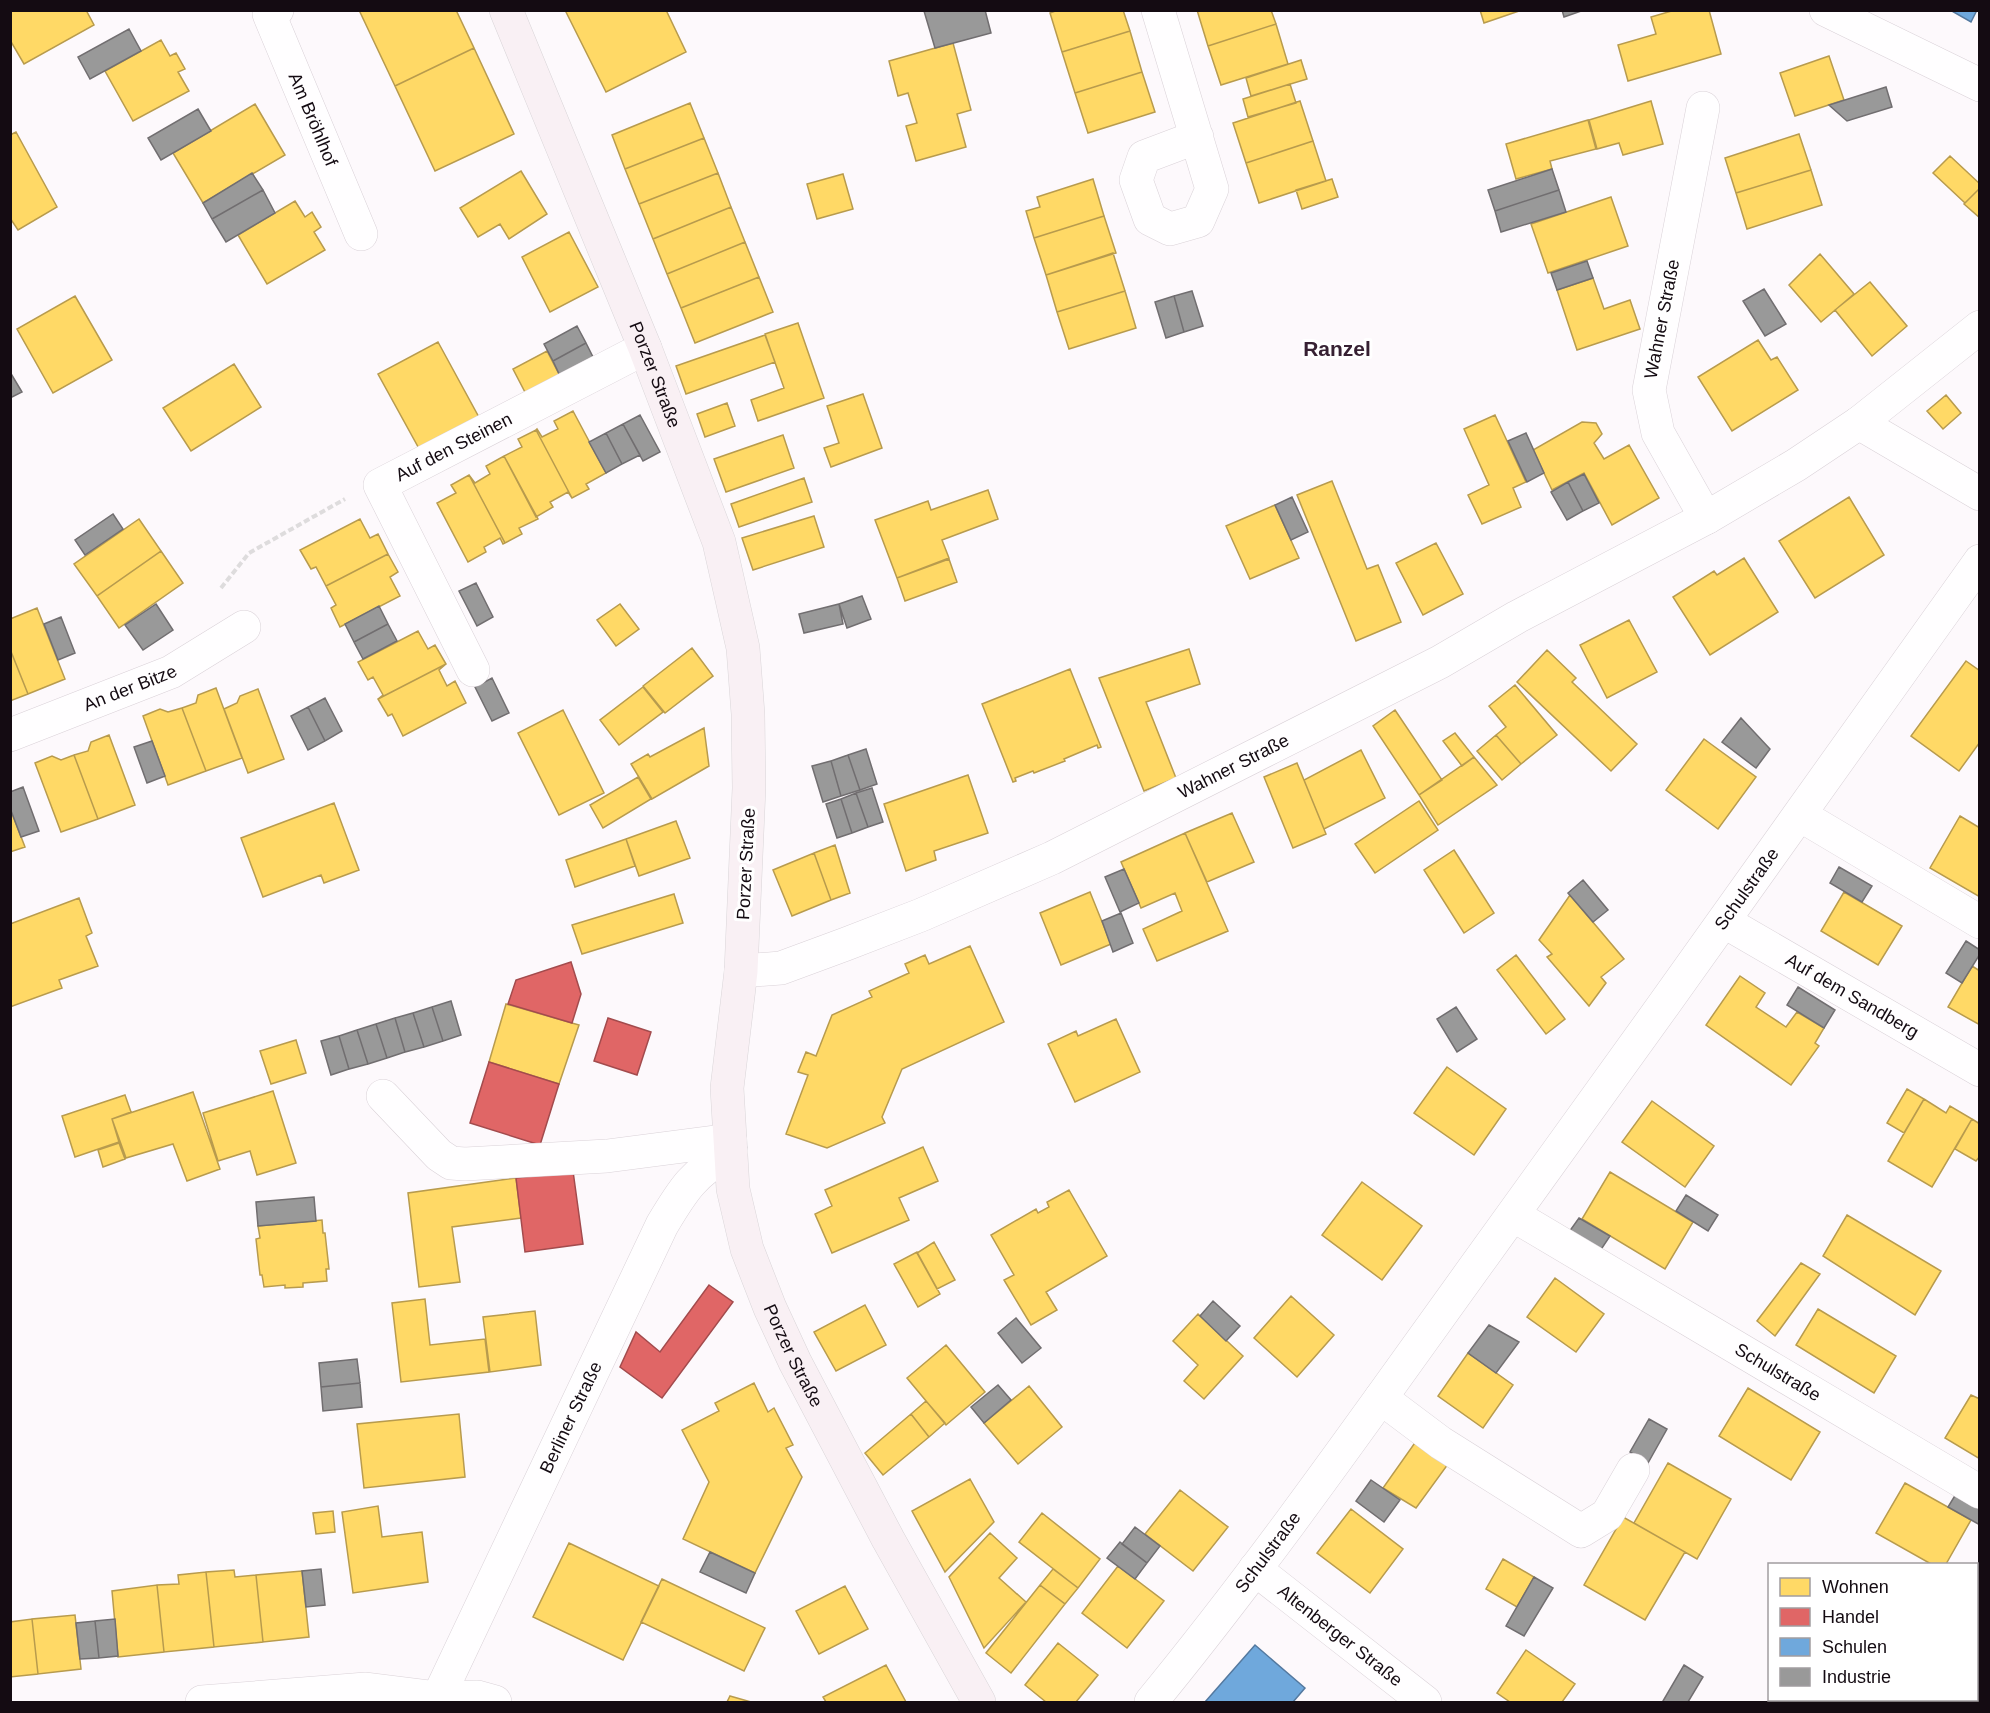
<svg xmlns="http://www.w3.org/2000/svg" width="1990" height="1713" font-family="Helvetica,sans-serif">
  <style>
    .homes { fill: #ffd966; stroke: #b89b4d; stroke-width: 1.5 }
    .shops { fill: #e06666; stroke: #a34b4d; stroke-width: 1.5 }
    .schools { fill: #6fa8dc; stroke: #54799f; stroke-width: 1.5 }
    .industry { fill: #999; stroke: #716e70; stroke-width: 1.5 }
    .lines { fill: none; stroke-linecap: round; stroke-linejoin: round }
    .minor-casing { stroke: #dad2d8; stroke-width: 34 }
    .major-casing { stroke: #d9d5d8; stroke-width: 34 }
    .path { stroke: #dedcdd; stroke-width: 4; stroke-dasharray: 6 3; stroke-linecap: butt }
    .minor { stroke: #fffeff; stroke-width: 33 }
    .major { stroke: #f9f0f4; stroke-width: 33 }
    .labels { text-anchor: middle; stroke-width: 6; stroke-linejoin: round; paint-order: stroke }
    .street-label { font-size: 18px; fill: #140b12; stroke: #fff }
    .quarter-label { font-size: 21px; font-weight: bold; fill: #372133; stroke: #fff }
  </style>
  <rect width="100%" height="100%" fill="#fdf9fc"/>
  <!-- homes -->
  <path class="homes" d="M10 10H86L94 25 24 64 10 40Z
    M359 10H456L474 48 395 86Z
    M565 10H666L686 52 606 92Z
    M1058 10H1123L1130 31 1062 52 1050 13Z
    M1197 10H1271L1276 24 1208 46Z
    M1480 10H1522L1484 23Z
    M1675 10H1709L1721 54 1628 81 1618 45 1656 34 1651 17Z
    M1276 24 1288 64 1221 85 1208 46Z
    M1130 31 1142 72 1075 93 1062 52Z
    M161 40 170 56 176 53 185 69 178 72 189 91 133 121 105 71Z
    M953 43 971 110 957 114 966 147 916 161 906 126 917 123 908 93 898 96 889 61Z
    M474 48 514 134 435 171 395 86Z
    M1829 56 1844 100 1795 116 1780 73Z
    M1301 60 1307 79 1251 96 1246 78Z
    M1142 72 1155 112 1088 133 1075 93Z
    M1290 84 1296 103 1248 117 1243 99Z
    M1300 101 1313 141 1246 163 1233 123Z
    M1651 101 1663 144 1623 155 1619 143 1597 149 1589 120Z
    M690 103 704 138 625 169 612 135Z
    M255 104 285 155 203 203 173 153Z
    M1588 120 1596 149 1550 161 1552 169 1516 179 1506 144Z
    M16 132 57 207 18 230 10 218V135Z
    M1799 134 1811 170 1736 193 1725 158Z
    M704 138 718 173 639 204 625 169Z
    M1313 141 1326 181 1259 203 1246 163Z
    M1950 156 1980 184V188L1965 203 1933 173Z
    M1811 170 1822 205 1747 229 1736 193Z
    M521 171 547 214 509 239 500 224 478 237 460 208Z
    M718 173 731 207 653 239 639 204Z
    M843 174 853 209 817 219 807 184Z
    M1093 179 1104 216 1034 238 1026 211 1040 207 1037 197Z
    M1332 179 1338 197 1302 209 1296 190Z
    M1980 188V218L1964 204Z
    M1611 197 1628 246 1548 273 1531 224Z
    M295 201 305 217 312 212 321 227 314 232 325 250 267 284 238 235Z
    M731 207 745 242 667 274 653 239Z
    M1104 216 1116 253 1046 275 1034 238Z
    M569 232 598 287 550 312 522 257Z
    M745 242 759 277 681 308 667 274Z
    M1113 253 1125 291 1057 312 1046 275Z
    M1820 254 1854 294 1821 322 1789 285Z
    M759 277 773 312 695 343 681 308Z
    M1593 278 1604 309 1630 300 1640 329 1577 350 1557 290Z
    M1870 282 1907 326 1872 356 1835 310Z
    M1125 291 1136 328 1069 349 1057 312Z
    M75 296 112 360 53 393 17 329Z
    M798 323 824 398 758 421 751 400 784 388 765 334Z
    M765 335 775 362 686 394 676 366Z
    M1758 340 1771 360 1777 357 1798 390 1732 431 1698 377Z
    M438 342 481 421 422 454 378 374Z
    M547 351 561 378 527 396 513 369Z
    M234 364 261 407 191 451 163 408Z
    M863 394 882 448 831 467 824 448 839 443 827 406Z
    M1946 395 1961 413 1943 429 1927 411Z
    M727 403 735 426 705 437 697 414Z
    M573 411 606 473 586 484 589 489 572 498 536 430 537 429 542 437 558 429 554 421Z
    M1495 415 1526 482 1513 488 1521 507 1482 524 1468 495 1489 485 1464 429Z
    M1582 422 1596 423 1602 434 1594 443 1604 459 1629 445 1659 498 1612 525 1584 473 1552 490 1533 450Z
    M536 430 572 498 568 492 550 502 553 507 536 517 504 456 522 447 518 439Z
    M783 435 794 468 726 492 714 459Z
    M504 456 538 519 519 528 522 534 505 543 469 475 475 483 490 474 486 466Z
    M469 475 505 543 503 544 500 538 484 547 486 552 468 562 437 503 456 493 451 485Z
    M804 478 812 502 739 527 731 504Z
    M1332 481 1367 569 1378 565 1401 622 1356 641 1297 495Z
    M988 490 998 519 942 540 949 558 897 578 875 520 928 501 931 510Z
    M1849 497 1884 555 1815 598 1779 541Z
    M1275 505 1299 558 1250 579 1226 526Z
    M814 516 824 547 753 570 742 538Z
    M139 519 161 551 97 596 74 564Z
    M360 519 370 538 378 534 388 554 326 586 316 567 311 569 300 550Z
    M1436 543 1463 594 1423 615 1396 563Z
    M161 551 183 583 119 628 97 596Z
    M388 554 398 572 390 577 400 596 340 627 331 608 336 605 326 586Z
    M1744 558 1778 612 1710 655 1673 597 1714 571 1717 575Z
    M949 559 957 582 905 601 897 578Z
    M620 604 639 629 616 646 597 620Z
    M37 608 65 679 28 694 10 649V619Z
    M1629 620 1657 672 1607 698 1580 645Z
    M418 631 428 649 435 645 446 664 378 699 383 695 373 677 368 680 358 662Z
    M692 648 713 676 665 713 643 686Z
    M10 649 28 694 10 701Z
    M1189 649 1200 684 1146 702 1176 778 1144 791 1099 678Z
    M1547 650 1576 678 1572 682 1637 744 1611 771 1517 682Z
    M1966 661 1980 671V742L1959 771 1911 736Z
    M446 664 439 670 447 686 455 681 466 703 403 736 392 714 388 716 378 699Z
    M1070 669 1101 747 1098 748 1097 745 1064 759 1065 761 1034 773 1033 771 1015 778 1016 781 1013 782 982 704Z
    M1515 685 1557 735 1521 764 1496 735 1506 727 1489 706Z
    M643 687 663 712 619 745 600 720Z
    M216 688 242 758 206 771 182 708 196 703 198 695Z
    M258 689 284 759 248 773 224 709 237 703 240 696Z
    M182 708 206 771 168 785 143 716 160 709 168 712Z
    M563 710 604 793 559 815 518 733Z
    M1395 710 1442 780 1419 795 1373 726Z
    M704 728 709 766 652 799 631 764 648 754 650 757Z
    M1455 733 1474 757 1462 766 1443 741Z
    M109 735 135 805 98 819 74 755 88 751 91 742Z
    M1496 735 1521 764 1502 780 1477 751Z
    M1704 739 1756 777 1718 829 1666 790Z
    M1361 750 1385 798 1324 829 1304 780Z
    M74 755 98 819 61 832 35 763 52 756 61 760Z
    M1474 757 1497 785 1438 825 1419 795Z
    M1297 763 1326 834 1293 848 1264 777Z
    M968 775 988 833 934 851 936 860 906 871 884 804Z
    M638 777 651 799 603 828 590 805Z
    M1419 801 1438 830 1375 873 1355 844Z
    M334 803 359 870 324 883 321 875 263 897 241 838Z
    M10 808 25 847 10 852Z
    M1232 813 1254 862 1207 882 1185 833Z
    M1960 816 1980 828V897L1930 868Z
    M676 821 690 858 639 876 626 839Z
    M1185 833 1228 931 1157 961 1143 929 1182 911 1175 893 1141 908 1121 862Z
    M626 839 635 866 575 887 566 860Z
    M835 845 850 893 831 900 814 853Z
    M1454 850 1494 913 1464 933 1424 870Z
    M814 853 831 900 792 916 773 870Z
    M1090 892 1111 944 1061 965 1040 913Z
    M1844 892 1902 926 1878 965 1821 931Z
    M674 894 683 923 582 954 572 925Z
    M1570 895 1624 959 1601 977 1606 983 1589 1006 1547 957 1552 954 1539 940Z
    M79 898 92 933 86 936 98 966 59 980 62 988 10 1007V924Z
    M970 946 1004 1022 902 1069 882 1117 885 1123 827 1148 786 1134 808 1075 798 1072 806 1052 816 1056 832 1015 872 997 869 991 909 973 905 964 925 955 929 964Z
    M1516 955 1565 1019 1546 1034 1497 970Z
    M1972 966 1980 971V1025L1948 1007Z
    M1740 976 1765 993 1756 1007 1786 1027 1797 1012 1824 1028 1815 1043 1819 1046 1791 1085 1706 1025Z
    M506 1004 579 1025 559 1084 489 1062Z
    M1116 1019 1140 1072 1075 1102 1048 1044 1076 1031 1078 1036Z
    M296 1040 306 1073 271 1084 260 1051Z
    M1447 1067 1506 1109 1474 1155 1414 1113Z
    M1907 1089 1924 1099 1904 1133 1887 1123Z
    M273 1091 296 1163 257 1175 250 1151 218 1161 203 1113Z
    M193 1092 220 1169 187 1181 173 1144 126 1158 112 1119Z
    M125 1095 131 1112 112 1119 119 1142 75 1157 62 1116Z
    M1924 1099 1946 1113 1950 1106 1972 1119 1932 1187 1888 1161Z
    M1652 1101 1714 1146 1685 1187 1622 1142Z
    M1972 1119 1980 1124V1156L1976 1161 1955 1149Z
    M119 1143 125 1159 103 1167 98 1150Z
    M923 1147 938 1181 899 1198 909 1220 832 1253 815 1214 832 1206 825 1190Z
    M1610 1172 1693 1222 1665 1269 1582 1219Z
    M516 1178 521 1218 452 1227 460 1282 419 1287 408 1193Z
    M1362 1182 1422 1226 1382 1280 1322 1235Z
    M1069 1190 1107 1256 1046 1292 1057 1310 1031 1325 1004 1280 1014 1275 991 1235 1036 1209 1038 1213 1049 1207 1047 1202Z
    M1847 1215 1941 1271 1915 1315 1823 1256Z
    M322 1220 323 1233H325L329 1269H326L327 1281 303 1283V1287L285 1288V1285L264 1287 262 1275H260L256 1239 260 1238 258 1226Z
    M934 1242 955 1280 937 1289 917 1253Z
    M917 1252 940 1294 918 1307 894 1264Z
    M1801 1263 1820 1274 1775 1336 1757 1321Z
    M1555 1278 1604 1314 1576 1352 1527 1317Z
    M1291 1296 1334 1335 1297 1377 1254 1338Z
    M425 1299 430 1345 485 1339 489 1372 401 1382 392 1303Z
    M865 1305 886 1345 836 1371 814 1332Z
    M1818 1309 1896 1356 1874 1393 1796 1345Z
    M535 1311 541 1365 490 1372 483 1317Z
    M1198 1314 1243 1356 1204 1399 1184 1381 1198 1365 1173 1341Z
    M946 1345 985 1392 946 1425 907 1378Z
    M1468 1353 1513 1385 1483 1428 1438 1396Z
    M754 1383 768 1412 774 1408 793 1445 786 1448 802 1477 755 1573 683 1539 709 1482 682 1430 719 1411 715 1403Z
    M1029 1386 1062 1427 1018 1464 984 1423Z
    M1748 1388 1820 1432 1791 1480 1719 1436Z
    M1971 1395 1980 1399V1459L1945 1438Z
    M926 1401 945 1423 929 1437 911 1414Z
    M459 1414 465 1477 364 1488 357 1424Z
    M911 1414 929 1437 883 1475 865 1453Z
    M1419 1437 1451 1460 1416 1508 1383 1488Z
    M1668 1463 1731 1499 1697 1559 1634 1523Z
    M970 1479 994 1522 945 1572 912 1511Z
    M1905 1483 1971 1520 1946 1564H1931L1876 1533Z
    M1180 1490 1228 1527 1193 1571 1145 1534Z
    M378 1506 382 1537 422 1532 428 1582 353 1593 342 1512Z
    M1351 1509 1403 1549 1370 1593 1317 1553Z
    M333 1511 335 1532 316 1534 313 1513Z
    M1042 1513 1100 1559 1078 1588 1019 1542Z
    M1623 1517 1685 1552 1645 1620 1584 1585Z
    M990 1533 1017 1558 999 1578 1026 1602 984 1648 949 1577Z
    M569 1543 659 1586 623 1660 533 1617Z
    M1503 1559 1534 1577 1517 1607 1486 1589Z
    M1118 1566 1164 1601 1127 1648 1082 1613Z
    M1053 1569 1078 1588 1065 1604 1040 1585Z
    M234 1570 235 1577 256 1575 263 1642 214 1647 206 1572Z
    M302 1571 309 1637 263 1642 256 1575Z
    M206 1572 214 1647 164 1652 157 1585 179 1584 178 1575Z
    M662 1579 765 1628 744 1671 641 1622Z
    M157 1585 164 1652 118 1657 112 1591Z
    M1040 1585 1065 1604 1011 1673 986 1653Z
    M845 1586 868 1629 819 1654 796 1611Z
    M75 1615 81 1669 38 1674 32 1619Z
    M32 1619 38 1674 10 1677V1622Z
    M1058 1643 1098 1675 1076 1702H1046L1025 1685Z
    M1526 1650 1575 1684 1562 1702H1510L1497 1693Z
    M886 1665 906 1702H826L823 1697Z
    M730 1696 751 1702H727Z
    M1799 1700H1874L1872 1702H1797Z"/>
  <!-- shops -->
  <path class="shops" d="M571 962 581 994 572 1023 508 1004 516 980Z
    M608 1018 651 1032 637 1075 594 1061Z
    M489 1062 559 1084 540 1145 470 1123Z
    M573 1171 583 1244 525 1252 516 1178Z
    M709 1285 733 1302 662 1398 620 1367 636 1332 660 1352Z"/>
  <!-- schools -->
  <path class="schools" d="M1950 10H1977L1971 22Z
    M1255 1645 1305 1688 1293 1702H1205Z"/>
  <!-- industry -->
  <path class="industry" d="M985 10 991 33 935 48 924 11Z
    M1562 10H1584L1564 17Z
    M129 29 141 51 90 79 78 57Z
    M1886 87 1892 107 1847 121 1829 105Z
    M198 109 211 131 161 160 148 138Z
    M1552 169 1559 190 1495 211 1488 190Z
    M252 173 263 190 212 219 203 203Z
    M263 190 275 213 226 242 212 219Z
    M1559 190 1566 212 1501 232 1495 211Z
    M1587 261 1593 278 1557 290 1551 273Z
    M1764 289 1786 324 1765 336 1743 301Z
    M1192 291 1203 326 1184 332 1174 296Z
    M1174 296 1184 332 1166 338 1155 302Z
    M577 326 586 343 553 361 544 344Z
    M586 343 595 361 561 378 553 361Z
    M10 372 22 392 10 398Z
    M640 415 660 452 643 461 623 424Z
    M623 424 640 455 622 464 606 433Z
    M606 433 622 464 606 473 589 442Z
    M1526 433 1544 473 1527 482 1508 441Z
    M1584 474 1599 503 1583 511 1568 482Z
    M1568 482 1583 511 1567 520 1551 492Z
    M1292 497 1308 532 1291 540 1275 505Z
    M113 514 123 529 85 555 75 540Z
    M476 583 493 617 477 626 459 591Z
    M862 596 871 619 847 628 839 604Z
    M156 604 173 630 143 650 125 625Z
    M839 604 843 624 804 633 799 614Z
    M379 606 388 624 354 642 345 624Z
    M61 617 75 653 58 660 44 624Z
    M388 624 397 641 363 659 354 642Z
    M492 678 509 713 492 721 475 687Z
    M325 698 342 731 325 741 308 707Z
    M308 707 325 741 308 750 291 716Z
    M1741 718 1770 749 1756 768 1722 742Z
    M152 741 165 776 147 783 134 747Z
    M866 749 877 784 860 790 848 755Z
    M848 755 860 790 841 796 831 761Z
    M831 761 841 796 823 802 812 766Z
    M23 787 39 831 21 837 10 808V792Z
    M872 788 883 822 868 827 856 793Z
    M856 793 868 827 852 833 841 799Z
    M841 799 852 833 837 838 826 804Z
    M1839 867 1872 886 1862 902 1830 883Z
    M1124 869 1139 903 1120 912 1105 877Z
    M1583 880 1608 910 1593 922 1568 893Z
    M1121 913 1133 943 1113 952 1102 921Z
    M1966 941 1980 950V954L1962 983 1946 973Z
    M1798 987 1835 1010 1824 1028 1787 1005Z
    M451 1001 461 1035 443 1041 432 1007Z
    M432 1007 443 1041 424 1047 413 1013Z
    M1456 1007 1477 1039 1457 1052 1437 1019Z
    M413 1013 424 1047 405 1052 395 1018Z
    M395 1018 405 1052 387 1058 376 1024Z
    M376 1024 387 1058 368 1064 357 1030Z
    M357 1030 368 1064 349 1069 339 1036Z
    M339 1036 349 1069 331 1075 321 1041Z
    M1686 1195 1718 1215 1708 1231 1676 1211Z
    M314 1197 316 1221 258 1226 256 1202Z
    M1579 1218 1610 1236 1600 1251 1569 1232Z
    M1213 1301 1240 1326 1226 1341 1200 1316Z
    M1016 1318 1041 1348 1022 1363 998 1333Z
    M1489 1325 1519 1342 1496 1373 1468 1353Z
    M357 1359 360 1383 321 1387 319 1363Z
    M360 1383 362 1407 323 1411 321 1387Z
    M998 1385 1011 1400 984 1423 971 1407Z
    M1649 1419 1667 1429 1648 1463 1630 1452Z
    M1371 1480 1400 1500 1384 1522 1356 1501Z
    M1959 1489 1980 1501V1525L1948 1507Z
    M1135 1527 1160 1546 1147 1563 1122 1544Z
    M1120 1542 1147 1563 1135 1579 1107 1558Z
    M710 1552 755 1573 746 1593 700 1572Z
    M321 1569 325 1605 306 1607 302 1571Z
    M1534 1577 1553 1588 1524 1636 1506 1626Z
    M115 1619 118 1656 99 1658 95 1621Z
    M95 1621 99 1658 80 1659 76 1623Z
    M1684 1665 1703 1677 1688 1702H1665L1663 1701Z"/>
  <g class="lines">
    <!-- minor casing -->
    <g class="minor-casing">
      <g id="minor">
        <path id="s1" d="M277 10 269 14 361 234"/>
        <path d="M1158 10 1212 189 1198 221 1170 229 1150 219 1136 180 1144 157 1197 137"/>
        <path d="M1826 10 1980 85"/>
        <path d="M1703 108 1649 390 1658 433 1706 518"/>
        <path d="M1859 423 1980 494"/>
        <path id="s2" d="M473 670 380 485 645 348"/>
        <path id="s3" d="M10 735 171 672 244 627"/>
        <path d="M1800 815 1980 922"/>
        <path id="s4" d="M1725 922 1980 1070"/>
        <path id="s5" d="M741 971 781 968 846 944 921 915 1052 858 1440 662 1517 617 1706 518 1796 465 1859 423 1980 327"/>
        <path d="M383 1096 439 1155 451 1163 465 1164 607 1156 730 1140"/>
        <path id="s6" d="M1513 1215 1980 1492"/>
        <path d="M1381 1398 1441 1443 1581 1531 1607 1515 1633 1470"/>
        <path id="s7" d="M1255 1569 1425 1702"/>
        <path d="M202 1702 366 1689 438 1698 477 1697 495 1702"/>
        <path id="s8" d="M436 1702 662 1225C684 1188 693 1174 731 1151"/>
        <path id="s9" d="M1151 1702C1269 1558 1376 1404 1485 1253 1651 1023 1816 793 1980 561"/>
      </g>
    </g>
    <!-- major casing -->
    <g class="major-casing">
      <g id="major">
        <path id="s10" d="M506 10 645 348 719 542 743 648 748 714 749 788 741 971 727 1088 733 1189 747 1249 770 1308 795 1362 888 1539 979 1702"/>
      </g>
    </g>
    <!-- path -->
    <path class="path" d="M221 588 249 553 345 499"/>
    <!-- minor -->
    <use href="#minor" class="minor"/>
    <!-- major -->
    <use href="#major" class="major"/>
  </g>
  <g class="labels">
    <!-- street labels -->
    <g class="street-label">
      <text dy="6" stroke="none"><textPath href="#s1" startOffset="123">Am Bröhlhof</textPath></text>
      <text transform="translate(1662 319) rotate(-79)" y="6">Wahner Straße</text>
      <text dy="6" stroke="none"><textPath href="#s10" startOffset="394">Porzer Straße</textPath></text>
      <text dy="6" stroke="none"><textPath href="#s2" startOffset="290">Auf den Steinen</textPath></text>
      <text dy="6" stroke="none"><textPath href="#s3" startOffset="129">An der Bitze</textPath></text>
      <text dy="6" stroke="none"><textPath href="#s5" startOffset="536">Wahner Straße</textPath></text>
      <text transform="translate(746 864) rotate(-87)" y="6">Porzer Straße</text>
      <text dy="6" stroke="none"><textPath href="#s9" startOffset="1008">Schulstraße</textPath></text>
      <text dy="6" stroke="none"><textPath href="#s4" startOffset="147">Auf dem Sandberg</textPath></text>
      <text dy="6" stroke="none"><textPath href="#s10" startOffset="1402">Porzer Straße</textPath></text>
      <text dy="6" stroke="none"><textPath href="#s6" startOffset="308">Schulstraße</textPath></text>
      <text dy="6" stroke="none"><textPath href="#s8" startOffset="315">Berliner Straße</textPath></text>
      <text dy="6" stroke="none"><textPath href="#s9" startOffset="190">Schulstraße</textPath></text>
      <text dy="6" stroke="none"><textPath href="#s7" startOffset="108">Altenberger Straße</textPath></text>
    </g>
    <!-- quarter labels -->
    <g class="quarter-label">
      <text x="1337" y="356">Ranzel</text>
    </g>
  </g>
  <!-- border -->
  <rect width="1990" height="1713" fill="none" stroke="#140b12" stroke-width="24"/>
  <!-- legend -->
  <rect x="1768" y="1563" width="210" height="138" fill="#ffffff" stroke="#a19da0" stroke-width="1.5"/>
  <rect x="1780" y="1578" width="30" height="18" fill="#ffd966" stroke="#a19da0" stroke-width="1.5"/>
  <text x="1822" y="1593" font-size="18" fill="#140b12">Wohnen</text>
  <rect x="1780" y="1608" width="30" height="18" fill="#e06666" stroke="#a19da0" stroke-width="1.5"/>
  <text x="1822" y="1623" font-size="18" fill="#140b12">Handel</text>
  <rect x="1780" y="1638" width="30" height="18" fill="#6fa8dc" stroke="#a19da0" stroke-width="1.5"/>
  <text x="1822" y="1653" font-size="18" fill="#140b12">Schulen</text>
  <rect x="1780" y="1668" width="30" height="18" fill="#999999" stroke="#a19da0" stroke-width="1.5"/>
  <text x="1822" y="1683" font-size="18" fill="#140b12">Industrie</text>
</svg>
